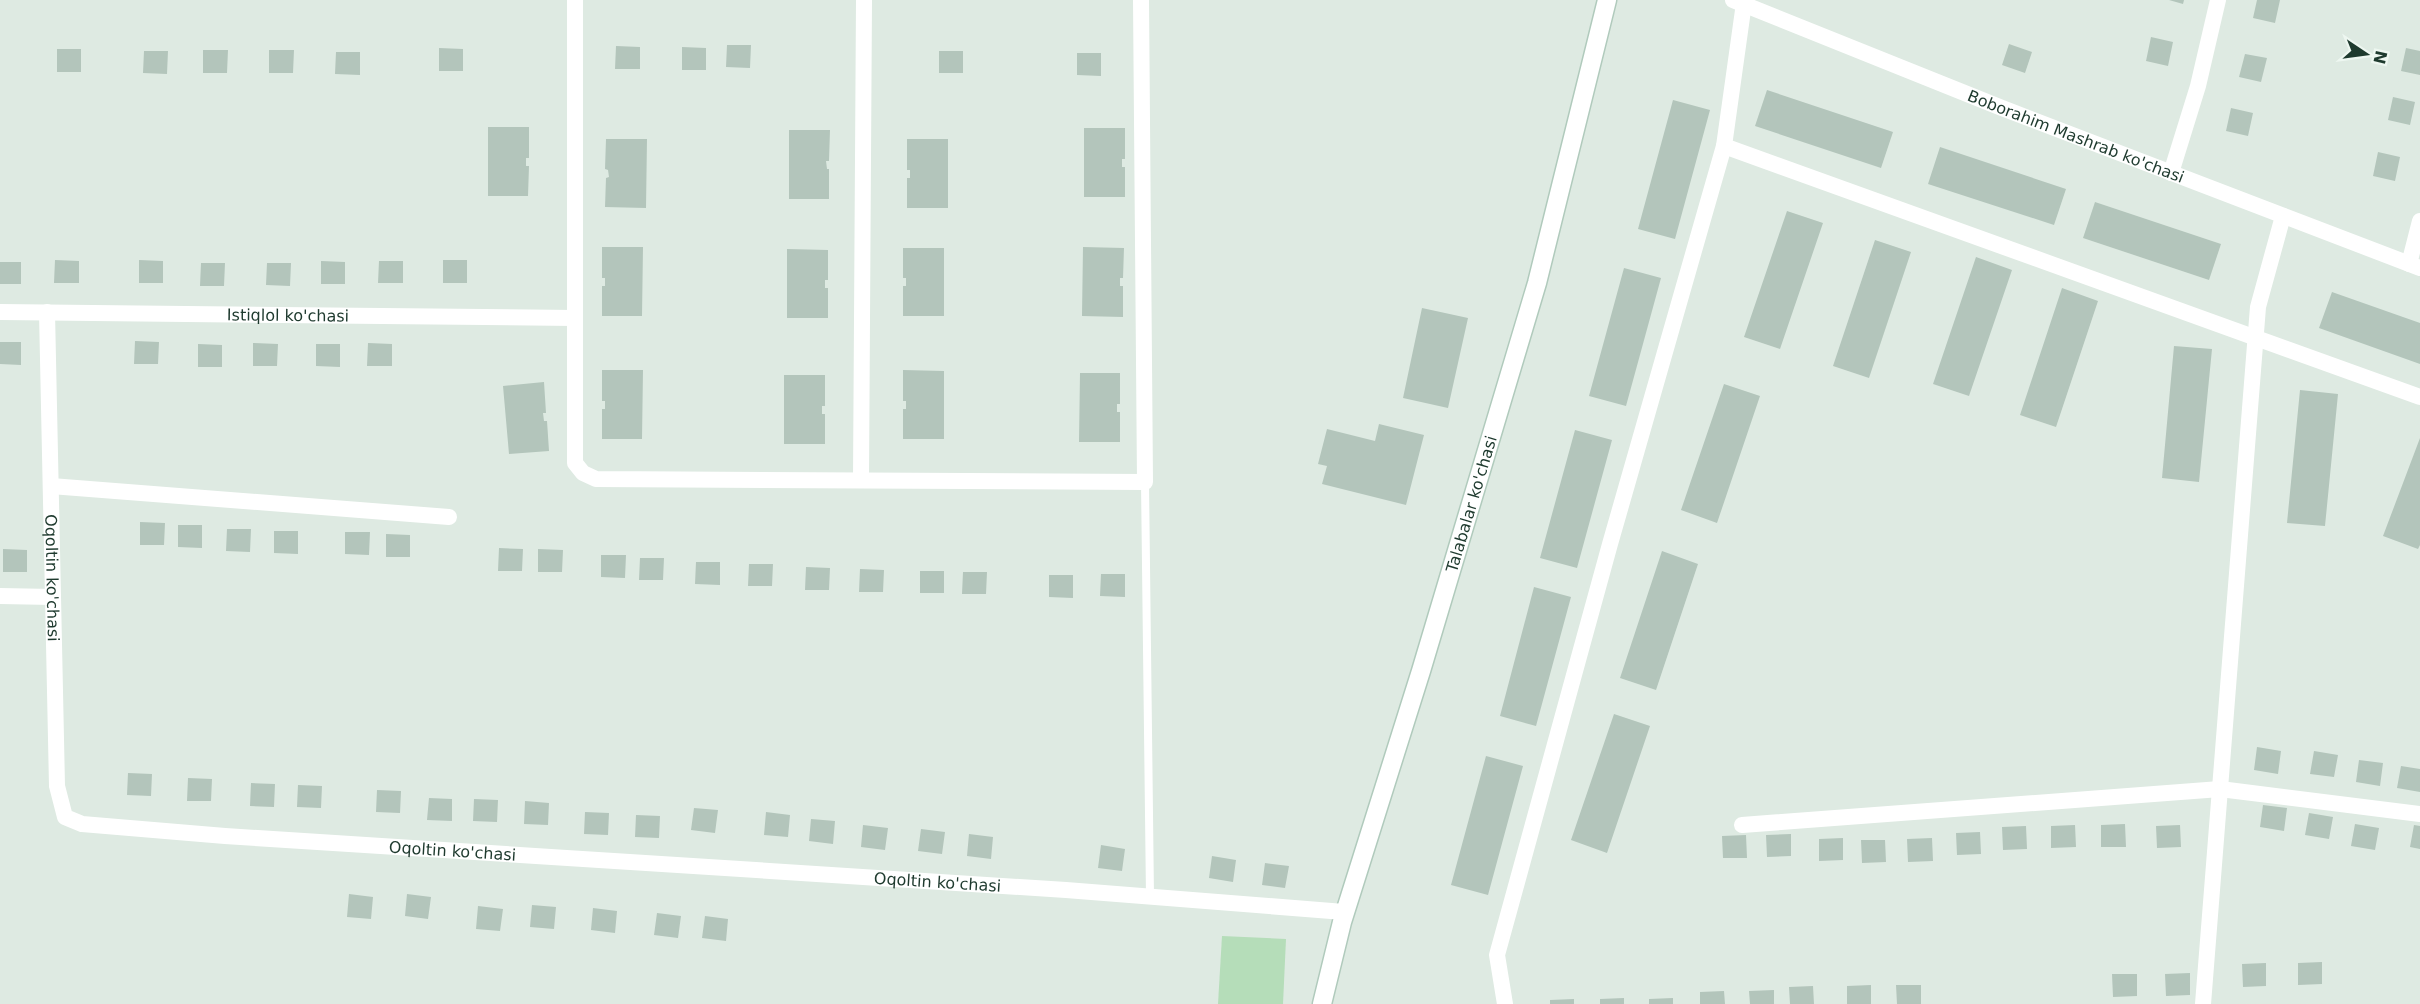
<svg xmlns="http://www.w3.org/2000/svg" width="2420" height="1004" font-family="'DejaVu Sans',sans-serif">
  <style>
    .green { fill: #b5ddb9 }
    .building { fill: #b3c5bb }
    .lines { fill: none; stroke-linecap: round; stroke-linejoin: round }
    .secondary-casing { stroke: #b0cabc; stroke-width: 21 }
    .lane { stroke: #fff; stroke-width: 8 }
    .street { stroke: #fff; stroke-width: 16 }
    .secondary { stroke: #fff; stroke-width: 18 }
    .labels { text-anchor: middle; stroke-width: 4.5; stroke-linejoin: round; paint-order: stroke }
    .street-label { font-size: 16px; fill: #1e3a2e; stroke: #eef7f1 }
  </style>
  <rect width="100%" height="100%" fill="#deeae2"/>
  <!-- green -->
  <path class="green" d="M1222 936 1286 939 1283 1004H1218Z"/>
  <!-- building -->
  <path class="building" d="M2169 0H2184L2183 4Z
    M2257 0H2280L2275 23 2253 18Z
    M2151 37 2173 42 2168 66 2146 61Z
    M2009 44 2032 52 2025 73 2002 65Z
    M727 45H751L750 68 726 67Z
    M616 46 640 47V69H615Z
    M682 47 706 48V70H682Z
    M439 48 463 49V71H439Z
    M2406 48 2420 51V75L2401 71Z
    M57 49H81V72H57Z
    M203 50H228L227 73H203Z
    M269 50H294L293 73H269Z
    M144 51H168L167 74 143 73Z
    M939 51H963V73H939Z
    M336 52H360V75L335 74Z
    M1077 53H1101V76L1077 75Z
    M2245 54 2267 58 2261 82 2239 77Z
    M1767 90 1893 132 1881 168 1755 126Z
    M2393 97 2415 102 2410 125 2388 120Z
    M1673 100 1710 110 1675 239 1638 229Z
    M2231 108 2253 113 2248 136 2226 131Z
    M488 127H529V158H526V166H529L528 196H488Z
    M1084 128H1125V159H1122V167H1125V197H1084Z
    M789 130H830L829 161H826L827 169H829V199H789Z
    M606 139H647L646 208 605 207 606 178 609 177 608 170 605 169Z
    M907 139H948V208H907V178H910V170H907Z
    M1940 147 2066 189 2054 225 1928 184Z
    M2378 152 2400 157 2395 181 2373 176Z
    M2095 202 2221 244 2209 280 2083 238Z
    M1787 211 1823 223 1780 349 1744 337Z
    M1875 240 1911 252 1869 378 1833 366Z
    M602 247H643L642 316H602V286H605V278H602Z
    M1083 247 1124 248 1123 278H1120V286H1123V317L1082 316Z
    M903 248H944V316H903V286H906V278H903Z
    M787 249 828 250V280H825V288H828V318H787Z
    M1976 257 2012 270 1969 396 1933 384Z
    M55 260 79 261V283H54Z
    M139 260 163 261V283H139Z
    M443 260H467V283H443Z
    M321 261 345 262V284H321Z
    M379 261H403V283H378Z
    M0 262H21V284H0Z
    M201 263H225L224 286H200Z
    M267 263H291L290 286 266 285Z
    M1624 268 1661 278 1626 406 1589 396Z
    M2062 288 2098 301 2056 427 2020 415Z
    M2332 292 2420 323V364L2319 328Z
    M1422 308 1468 318 1448 408 1403 398Z
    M135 341 159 342 158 364H134Z
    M0 342H21V365L0 364Z
    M253 343 278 344 277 366H253Z
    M368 343 392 344V366H367Z
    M198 344 222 345V367H198Z
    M316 344H340V367L316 366Z
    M2174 346 2212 349 2199 482 2162 478Z
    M602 370H643L642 439H602V409H605V401H602Z
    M903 370 944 371V439H903V409H906V401H903Z
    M1080 373H1120V404H1117V412H1120V442H1079Z
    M784 375H825V406H822V414H825V444H784Z
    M544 382 546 413H543L544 421H547L549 451 509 454 503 386Z
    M1724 384 1760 396 1717 523 1681 510Z
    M2300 390 2338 394 2325 526 2287 523Z
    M1379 424 1424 435 1406 505 1322 484 1327 466 1318 464 1327 429 1375 441Z
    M1575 430 1612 440 1577 568 1540 558Z
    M2420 438V545L2418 549 2383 536Z
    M140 522 165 523 164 545H140Z
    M178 525H202V548L178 547Z
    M227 529H251L250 552 226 551Z
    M274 531H298V554L274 553Z
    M345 532H370L369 555 345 554Z
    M386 534 410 535V557H386Z
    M499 548 523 549 522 571H498Z
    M3 549 27 550V572H3Z
    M538 549 563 550 562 572H538Z
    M1662 551 1698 564 1656 690 1620 678Z
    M601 555H626L625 578 601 577Z
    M640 558H664L663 580H639Z
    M696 562H720V585L695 584Z
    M749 564H773L772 586H748Z
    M806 567 830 568 829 590H805Z
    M860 569 884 570 883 592H859Z
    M920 571H944V593H920Z
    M963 572H987L986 594H962Z
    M1101 574H1125V597L1100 596Z
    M1049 575H1073V598L1049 597Z
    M1534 587 1571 597 1536 726 1500 716Z
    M1614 714 1650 726 1607 853 1571 840Z
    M2257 747 2281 751 2278 774 2254 770Z
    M2314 751 2338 755 2334 777 2310 774Z
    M1486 756 1523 766 1488 895 1451 885Z
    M2359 760 2383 763 2380 786 2356 782Z
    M2401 766 2420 769V792L2397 788Z
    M128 773 152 774 151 796 127 795Z
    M188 778 212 779 211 801H187Z
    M251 783 275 784 274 807 250 806Z
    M298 785 322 786 321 808 297 807Z
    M377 790 401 791 400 813 376 812Z
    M429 798 452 799V821L427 820Z
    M474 799 498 800 497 822 473 821Z
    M525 801 549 803 548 825 524 824Z
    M2263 805 2287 808 2284 831 2260 827Z
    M694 808 718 810 715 833 691 830Z
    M585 812 609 813 608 835 584 834Z
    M766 812 790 815 788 837 764 835Z
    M2309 813 2333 817 2329 839 2305 835Z
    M636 815 660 816 659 838 635 837Z
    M811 819 835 821 833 844 809 841Z
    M2125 824 2126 847H2101V825Z
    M2355 824 2379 828 2375 850 2351 846Z
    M863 825 888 828 885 850 861 847Z
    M2075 825 2076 847 2051 848V826Z
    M2180 825 2181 847 2157 848 2156 826Z
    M2414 825 2420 826V849L2410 847Z
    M2026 826 2027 849 2003 850 2002 827Z
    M921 829 945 832 942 854 918 851Z
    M1980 832 1981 854 1957 855 1956 833Z
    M969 834 993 837 991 859 967 856Z
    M1791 834V856L1767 857 1766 835Z
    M1746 835 1747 858H1723L1722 836Z
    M1843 838V860L1819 861V839Z
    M1932 838 1933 861 1908 862 1907 839Z
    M1861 840H1885L1886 862 1862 863Z
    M1101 845 1125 849 1122 871 1098 868Z
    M1212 856 1236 860 1233 882 1209 878Z
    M1265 863 1289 866 1285 888 1262 885Z
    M349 894 373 897 371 919 347 917Z
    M407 894 431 897 428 919 405 916Z
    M532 905 556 907 554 929 530 927Z
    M478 906 503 909 500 931 476 929Z
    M593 908 617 911 615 933 591 930Z
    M657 913 681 916 678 938 654 935Z
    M705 916 728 919 726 941 702 938Z
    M2322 962V984L2298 985V963Z
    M2266 963V986L2243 987 2242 964Z
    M2190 973V995L2166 996 2165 974Z
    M2112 974H2137V996L2113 997Z
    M1871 985V1004H1847V986Z
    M1896 985H1921V1004H1897Z
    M1813 986 1814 1004H1790L1789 987Z
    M1774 990V1004H1750L1749 991Z
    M1724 991 1725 1004H1700V992Z
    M1624 998V1004H1600V999Z
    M1673 998V1004H1649V999Z
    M1574 999V1004H1550V1000Z"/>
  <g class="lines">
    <!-- secondary casing -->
    <g class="secondary-casing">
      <g id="secondary">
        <path id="s4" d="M1322 1004 1342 922 1421 671 1537 283 1607 0"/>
      </g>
    </g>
    <!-- lane -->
    <path class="lane" d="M1145 482 1150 897"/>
    <!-- street -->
    <g class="street">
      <path d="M575 0V463L583 473 596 479 1145 482 1141 0"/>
      <path id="s1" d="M1733 0 2002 108 2420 268"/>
      <path d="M1724 146 2420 397"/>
      <path d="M2171 173 2198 86 2218 0"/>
      <path d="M2409 264 2420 221"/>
      <path id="s2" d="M0 312 575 318"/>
      <path id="s3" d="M47 312 57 786 65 817 82 824 225 836 1066 890 1344 912"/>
      <path d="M861 480 864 0"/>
      <path d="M51 486 449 517"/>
      <path d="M0 596 53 597"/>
      <path d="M1742 825 2220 789 2420 814"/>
      <path d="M1505 1004 1497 955 1610 544 1724 146 1744 3"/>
      <path d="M2203 1004 2258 307 2283 216"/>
    </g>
    <!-- secondary -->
    <use href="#secondary" class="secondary"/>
  </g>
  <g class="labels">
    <!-- street labels -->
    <g class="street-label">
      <text dy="6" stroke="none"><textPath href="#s1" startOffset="369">Boborahim Mashrab ko'chasi</textPath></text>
      <text dy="6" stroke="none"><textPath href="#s2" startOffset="288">Istiqlol ko'chasi</textPath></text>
      <text dy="6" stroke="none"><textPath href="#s4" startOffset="522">Talabalar ko'chasi</textPath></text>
      <text dy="6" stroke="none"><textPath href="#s3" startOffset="266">Oqoltin ko'chasi</textPath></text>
      <text dy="6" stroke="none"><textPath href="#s3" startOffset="896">Oqoltin ko'chasi</textPath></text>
      <text dy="6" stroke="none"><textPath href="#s3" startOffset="1382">Oqoltin ko'chasi</textPath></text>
    </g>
  </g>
  <!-- north arrow -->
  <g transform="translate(2366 54) rotate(103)" stroke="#eef7f1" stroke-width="4.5" paint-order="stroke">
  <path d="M0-4.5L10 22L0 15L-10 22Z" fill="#1e3a2e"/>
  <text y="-9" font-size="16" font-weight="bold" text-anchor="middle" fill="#1e3a2e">N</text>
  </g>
</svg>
